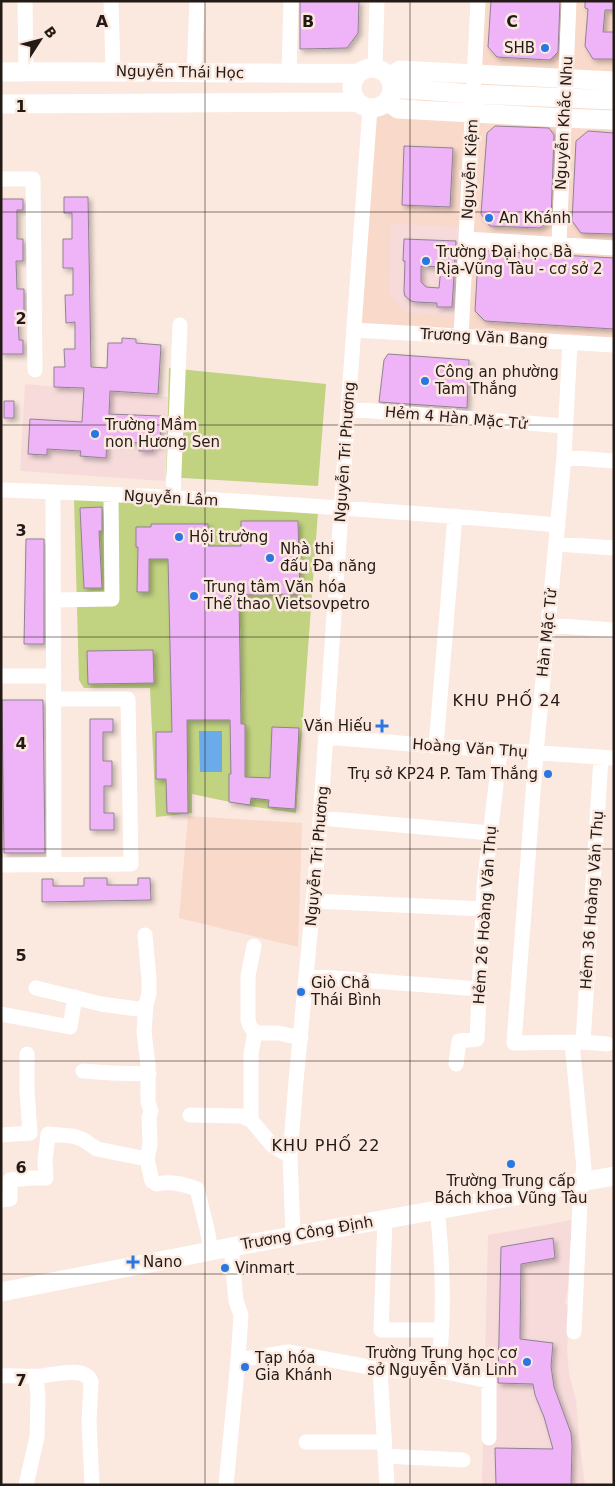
<svg xmlns="http://www.w3.org/2000/svg" width="615" height="1486" font-family="'DejaVu Sans',sans-serif">
  <style>
    .built { fill: #f9d9c9 }
    .education { fill: #f6dbda }
    .green { fill: #c1d281 }
    .water { fill: #6babe9 }
    .building { fill: #efb4f8; stroke: #918293; fill-rule: evenodd; filter: url(#shadow) }
    .lines { fill: none; stroke-linecap: round; stroke-linejoin: round }
    .minor { stroke: #fff; stroke-width: 15 }
    .major { stroke: #fff; stroke-width: 19 }
    .grid { fill: none; stroke: #231a16; stroke-width: 1; stroke-opacity: 0.55 }
    .poi-dot { fill: #2877e2; stroke: #fbe8de; stroke-width: 2 }
    .labels { text-anchor: middle; stroke-width: 5; stroke-linejoin: round; paint-order: stroke }
    .poi-label { font-size: 15px; fill: #231a16; stroke: #fbe8de; text-anchor: start }
    .street-label { font-size: 15px; fill: #231a16; stroke: #fbe8de }
    .neighbourhood-label { font-size: 16px; letter-spacing: 1px; fill: #231a16; stroke: #fbe8de }
    .grid-label { font-size: 16px; text-anchor: middle; font-weight: bold; fill: #231a16; stroke: #fbe8de; stroke-width: 5; stroke-linejoin: round; paint-order: stroke }
  </style>
  <defs>
    <filter id="shadow"><feDropShadow dx="3" dy="3" stdDeviation="2.5" flood-color="#0004"/></filter>
  </defs>
  <rect width="100%" height="100%" fill="#fbe8de"/>
  <!-- built -->
  <path class="built" d="M478 1H614V345L354 330 370 108 398 109 474 74Z
    M188 816 302 823 298 947 179 918Z"/>
  <!-- education -->
  <path class="education" d="M391 224 462 227 459 308 452 316 405 312 389 294Z
    M25 384 168 397 165 481 20 471Z
    M572 1220 568 1288 565 1304 570 1305 567 1350 569 1374 576 1400 579 1439 585 1485H482L488 1235Z"/>
  <!-- green -->
  <path class="green" d="M169 368 326 384 318 486 166 477Z
    M74 499 318 512 296 813 249 806 192 794V813L156 817 150 688H84L79 680Z"/>
  <!-- water -->
  <path class="water" d="M199 731H222V772H200Z"/>
  <!-- building -->
  <path class="building" d="M300 1H359L358 33 347 48 300 49Z
    M491 1H560L558 52 550 60 497 57 488 47Z
    M585 1H614V10H605L603 32H614V59H593L585 46 588 9 585 8Z
    M495 126 549 128 554 135 551 219 540 228 490 226 481 214 487 133Z
    M588 131 614 133V234L581 233 572 221 576 141Z
    M404 146 453 148 450 207 402 205Z
    M64 197H88L91 367 107 368 108 343H122V338L136 339V343L161 345 158 394 110 391 109 414 161 416 160 446H153V451H139L140 443 107 441 106 458 80 456 81 451 47 449V455L28 454 30 419 82 422 84 388 54 387V367H65L64 349H75V322L66 323 65 295H73V268H63V239H72V213H64Z
    M1 199H23V210H17V239H23V261H16L17 289H24V314H18L19 340H23V354H1Z
    M404 239 456 241 452 307H437V303L416 302 411 301 405 296 404 292 405 261H403ZM421 266 441 267 439 288 426 287 421 282Z
    M488 251 614 258V329L485 321 475 311 478 259Z
    M388 354 469 360 467 408 379 402 384 360Z
    M4 401H14V418H4Z
    M102 507V531H99L102 588H84L80 508Z
    M241 521H298L300 594 239 595 241 724H245V777L270 778 272 727 299 728 295 809 268 807 269 800 251 798 250 805 229 802V774H231L230 720H187L188 813H167L166 779H156V732H172L168 559H149V592H137L138 547H136V527H151V524H208V546H241Z
    M26 539H44V644H24Z
    M153 650 154 683 88 684 87 651Z
    M2 700H43L45 853H4Z
    M90 719H113V732H103V761H112V786H104V813H114V830H90Z
    M84 878H107V885H138V878H150L151 900 42 902V879H53V886H84Z
    M553 1238 555 1258 521 1264 520 1339 553 1343 551 1366 554 1387 571 1433 572 1445 571 1485H496L495 1448 553 1449 544 1417 535 1395 533 1384 498 1383 501 1247Z"/>
  <g class="lines">
    <!-- minor -->
    <path class="minor" d="M25 1 26 72
      M111 1 113 71
      M375 68 377 1
      M194 73 197 1
      M289 73 291 1
      M1 179H33L35 370
      M466 239 614 248
      M559 244 569 1
      M354 330 614 345
      M461 337 478 1
      M570 342 564 457 536 753 514 1043 583 1042 607 1044
      M348 409 565 426
      M564 457 614 461
      M1 490C187 496 372 509 558 525
      M53 492 54 865
      M173 497 180 325
      M556 544 614 548
      M54 600 112 599 111 495
      M547 625 614 630
      M1 676H54
      M326 737 436 746 614 758
      M436 746 455 516
      M320 818 490 833
      M1 865 131 864 128 699H55
      M314 901 483 909
      M145 935 149 979V994L146 1004 144 1032 148 1065V1102L151 1111 149 1117 150 1144 147 1159 152 1181 157 1184C171 1181 183 1184 197 1189L207 1229 211 1251
      M254 946 248 976V1020L250 1026 255 1033H278L301 1038
      M307 976 479 989
      M36 988 101 1004 145 1010
      M1 1014 70 1027 75 997
      M255 1033 251 1053V1120L272 1145 290 1156
      M572 1042 584 1169 581 1182 574 1332
      M583 1042 601 758
      M456 1064 459 1041 477 1039 484 887 500 751
      M83 1071 111 1073 149 1074
      M190 1115 241 1116 251 1120
      M1 1135 30 1133 27 1090V1054
      M1 1200 10 1199V1180L31 1178H46L45 1161 48 1134 72 1136 82 1139 97 1149 147 1159
      M437 1209C443 1263 445 1317 438 1370
      M385 1219 381 1330H441
      M293 1236 290 1156 296 1081 318 851 348 409 370 108
      M238 1360 288 1352 380 1369 398 1371 431 1369 489 1381V1438
      M380 1369 387 1485
      M1 1376C14 1375 28 1377 41 1376 53 1375 86 1365 91 1382L89 1422 92 1485
      M306 1442H384
      M385 1456 463 1460
      M26 1485 37 1437 38 1396 36 1376
      M226 1485 238 1360 241 1315 236 1301 231 1247"/>
    <!-- major -->
    <path class="major" d="M352 88a20 20 0 1 1 40 0a20 20 0 1 1-40 0Z
      M1 72C120 71 239 74 358 73
      M389 77 400 70 614 81
      M392 88 473 94 614 100
      M387 101 398 109 563 118 614 120
      M1 104 358 102
      M1 1292 231 1247 537 1192 581 1182 614 1176"/>
  </g>
  <!-- grid -->
  <path class="grid" d="M205 1V1485M410 1V1485M1 212H614M1 425H614M1 637H614M1 849H614M1 1061H614M1 1274H614"/>
  <!-- markers -->
  <g class="poi-dot">
    <circle cx="545" cy="48" r="5"/>
    <circle cx="489" cy="218" r="5"/>
    <circle cx="426" cy="261" r="5"/>
    <circle cx="425" cy="381" r="5"/>
    <circle cx="95" cy="434" r="5"/>
    <circle cx="179" cy="537" r="5"/>
    <circle cx="270" cy="558" r="5"/>
    <circle cx="194" cy="596" r="5"/>
    <path d="M379.5 718.5h5v5h5v5h-5v5h-5v-5h-5v-5h5z"/>
    <circle cx="548" cy="774" r="5"/>
    <circle cx="301" cy="992" r="5"/>
    <circle cx="511" cy="1164" r="5"/>
    <path d="M130.5 1254.5h5v5h5v5h-5v5h-5v-5h-5v-5h5z"/>
    <circle cx="225" cy="1268" r="5"/>
    <circle cx="527" cy="1362" r="5"/>
    <circle cx="245" cy="1367" r="5"/>
  </g>
  <g class="labels">
    <!-- poi labels -->
    <g class="poi-label">
      <text x="535" y="53" text-anchor="end">SHB</text>
      <text x="499" y="223">An Khánh</text>
      <text x="436" y="257">Trường Đại học Bà<tspan x="436" dy="17">Rịa-Vũng Tàu - cơ sở 2</tspan></text>
      <text x="435" y="377">Công an phường<tspan x="435" dy="17">Tam Thắng</tspan></text>
      <text x="105" y="430">Trường Mầm<tspan x="105" dy="17">non Hương Sen</tspan></text>
      <text x="189" y="542">Hội trường</text>
      <text x="280" y="554">Nhà thi<tspan x="280" dy="17">đấu Đa năng</tspan></text>
      <text x="204" y="592">Trung tâm Văn hóa<tspan x="204" dy="17">Thể thao Vietsovpetro</tspan></text>
      <text x="372" y="731" text-anchor="end">Văn Hiếu</text>
      <text x="538" y="779" text-anchor="end">Trụ sở KP24 P. Tam Thắng</text>
      <text x="311" y="988">Giò Chả<tspan x="311" dy="17">Thái Bình</tspan></text>
      <text x="511" y="1186" text-anchor="middle">Trường Trung cấp<tspan x="511" dy="17">Bách khoa Vũng Tàu</tspan></text>
      <text x="143" y="1267">Nano</text>
      <text x="235" y="1273">Vinmart</text>
      <text x="517" y="1358" text-anchor="end">Trường Trung học cơ<tspan x="517" dy="17">sở Nguyễn Văn Linh</tspan></text>
      <text x="255" y="1363">Tạp hóa<tspan x="255" dy="17">Gia Khánh</tspan></text>
    </g>
    <!-- street labels -->
    <g class="street-label">
      <text transform="translate(180 72) rotate(1)" y="5">Nguyễn Thái Học</text>
      <text transform="translate(564 123) rotate(-87)" y="5">Nguyễn Khắc Nhu</text>
      <text transform="translate(470 169) rotate(-87)" y="5">Nguyễn Kiệm</text>
      <text transform="translate(484 337) rotate(3)" y="5">Trương Văn Bang</text>
      <text transform="translate(456 418) rotate(5)" y="5">Hẻm 4 Hàn Mặc Tử</text>
      <text transform="translate(345 452) rotate(-86)" y="5">Nguyễn Tri Phương</text>
      <text transform="translate(171 498) rotate(3)" y="5">Nguyễn Lâm</text>
      <text transform="translate(547 633) rotate(-84)" y="5">Hàn Mặc Tử</text>
      <text transform="translate(470 748) rotate(4)" y="5">Hoàng Văn Thụ</text>
      <text transform="translate(317 856) rotate(-85)" y="5">Nguyễn Tri Phương</text>
      <text transform="translate(592 900) rotate(-86)" y="5">Hẻm 36 Hoàng Văn Thụ</text>
      <text transform="translate(485 915) rotate(-86)" y="5">Hẻm 26 Hoàng Văn Thụ</text>
      <text transform="translate(307 1233) rotate(-10)" y="5">Trương Công Định</text>
    </g>
    <!-- neighbourhood labels -->
    <g class="neighbourhood-label">
      <text x="507" y="706">KHU PHỐ 24</text>
      <text x="326" y="1151">KHU PHỐ 22</text>
    </g>
  </g>
  <g class="grid-label">
    <text x="102" y="27">A</text>
    <text x="308" y="27">B</text>
    <text x="512" y="27">C</text>
    <text x="21" y="112">1</text>
    <text x="21" y="324">2</text>
    <text x="21" y="536">3</text>
    <text x="21" y="749">4</text>
    <text x="21" y="961">5</text>
    <text x="21" y="1173">6</text>
    <text x="21" y="1386">7</text>
  </g>
  <!-- border -->
  <rect width="615" height="1486" fill="none" stroke="#231a16" stroke-width="5"/>
  <!-- north arrow -->
  <g transform="translate(40 40) rotate(54)" stroke="#fbe8de" stroke-width="4" paint-order="stroke">
  <path d="M0-4L9 19L0 12L-9 19Z" fill="#231a16"/>
  <text y="-8" font-size="14" font-weight="bold" text-anchor="middle" fill="#231a16">B</text>
  </g>
</svg>
